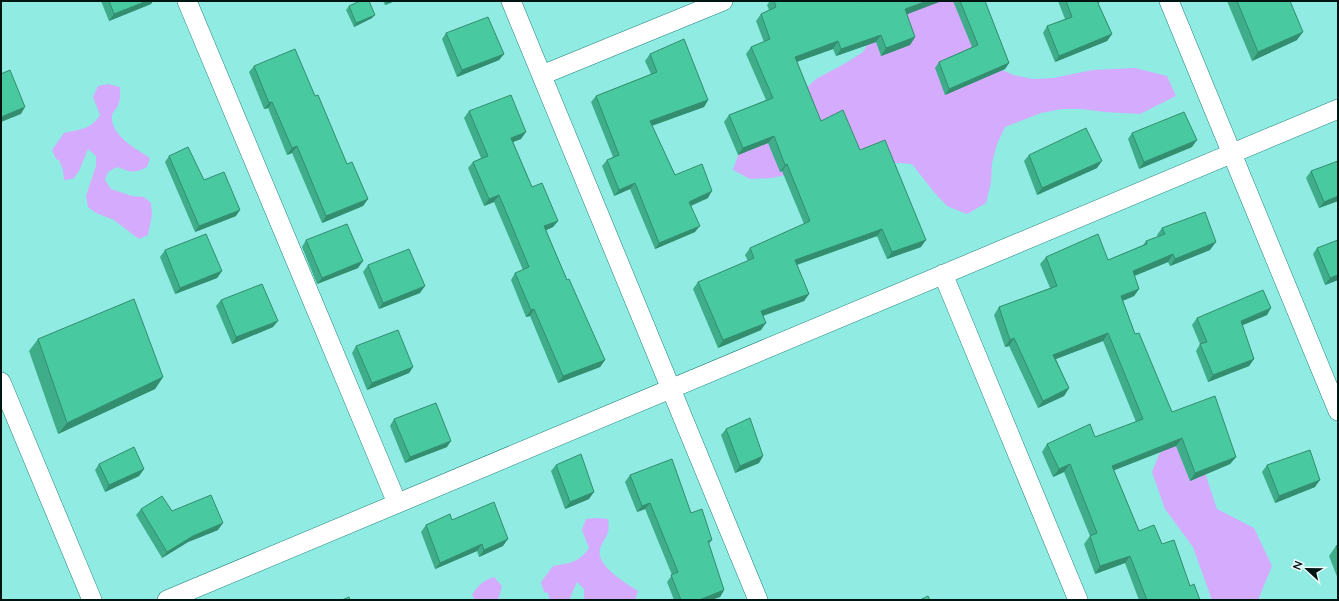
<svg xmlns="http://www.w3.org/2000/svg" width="1339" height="601" font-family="Lato,sans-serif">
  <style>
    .green { fill: #d5abfd }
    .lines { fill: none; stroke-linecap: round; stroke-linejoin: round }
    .street-casing { stroke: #1f847c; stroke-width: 20 }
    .street { stroke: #fff; stroke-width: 19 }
    .wall { fill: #3fad89 }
    .shaded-wall { fill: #338d6f }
    .building { fill: #49c99f; stroke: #338d6f }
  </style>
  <rect width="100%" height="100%" fill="#90ebe2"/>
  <!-- green -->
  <path class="green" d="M886 1H966L994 66 1013 75 1033 79 1053 78 1093 70 1135 68 1167 76 1176 96 1140 114 1105 112 1082 109H1062L1041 113 1005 127 997 144 992 163 991 182 986 203 967 214 947 206 933 191 912 164 886 162 790 174 772 178 750 179 733 170 740 150 816 79 846 63 863 52 874 34Z
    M108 84 120 87C120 93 121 99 118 105 117 109 112 112 112 116 110 135 136 149 150 158L147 167C134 174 131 172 117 167L108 172 105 180 111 189 132 196 144 197 151 203 152 215 148 235 139 239 114 220 96 213 88 207 86 196 96 166V156L88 149 79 171 73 179 64 180 63 170 59 160 56 159 52 150 64 133C81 129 90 130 100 115L93 97 98 86Z
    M1168 433 1201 461 1217 509 1254 528 1272 566 1258 600H1212L1193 547 1165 509 1152 472Z
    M597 518 608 519C610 534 607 534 601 546 592 564 626 583 638 591L635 600H584V589L577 582 569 600H550L548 593 544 592 541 582 553 566C569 563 579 563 589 548L582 530 586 519Z
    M494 577 502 586 498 600H475L474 598 472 595C478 585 483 581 494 577Z"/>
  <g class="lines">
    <!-- street casing -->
    <g class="street-casing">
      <path id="street" d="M187 1 397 503
        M511 1 758 600
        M1169 1 1338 411
        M542 75 723 1
        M943 274 1078 600
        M1 382 92 600
        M167 600 1338 109"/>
    </g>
    <!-- street -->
    <use href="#street" class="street"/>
  </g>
  <!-- wall -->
  <path class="wall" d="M101 1H153L151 4 109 21Z
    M383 1H395L385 5Z
    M770 1H860L861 2 906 14 915 37 910 45 881 56 876 42 836 56 833 49 797 62 821 121 860 150 921 247 887 259 877 236 797 265 809 294 804 301 763 316 761 330 718 348 693 289 698 282 748 261 745 255 750 248 804 224 782 171 780 172 768 143 738 155 724 122 729 115 766 100 746 54 751 47 764 42 756 21 761 14 769 10 767 5Z
    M953 1H985L1009 63 1005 69 945 95 935 68 939 62 972 47Z
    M1058 1H1102L1098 3 1112 34 1107 41 1055 62 1043 33 1047 26 1065 19Z
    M1227 1H1281L1297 40 1252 61Z
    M349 6 372 18 354 27 346 10Z
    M446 33 504 54 499 60 457 77 442 39Z
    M650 54 708 100 704 107 652 126 675 175 708 198 691 206 695 232 655 249 630 189 614 196 602 166 607 160 613 157 591 102 596 96 651 74 645 61Z
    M254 66 315 96 347 164 368 199 363 206 322 223 292 153 287 155 268 108 264 109 249 72Z
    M469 111 521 139 513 142 532 187 558 221 553 227 546 230 567 280 605 360 600 367 558 383 530 316 526 317 511 280 515 273 523 270 494 202 484 206 468 168 473 162 481 158 464 118Z
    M1132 133 1192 147 1139 169 1128 139Z
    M1029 155 1097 168 1037 195 1024 161Z
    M169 156 204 180 236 216 195 232 165 162Z
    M1311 171 1338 201 1319 208 1306 178Z
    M1162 228 1210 250 1170 266 1168 262 1134 276 1139 289 1134 296 1123 301 1135 334 1172 412 1236 457 1230 464 1190 481 1176 446 1114 470 1139 531 1162 544 1200 600H1139L1125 563 1095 574 1084 544 1090 536 1064 472 1053 477 1042 452 1047 444 1095 437 1136 422 1103 341 1056 359 1069 388 1064 396 1038 408 1009 346 1005 347 994 315 999 307 1050 288 1040 264 1046 257 1108 260 1143 245 1146 241 1158 237 1157 235Z
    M306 240 358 268 317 284 302 247Z
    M1338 240V280L1325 285 1313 254 1317 248Z
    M165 250 222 271 217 278 175 294 160 257Z
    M368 265 420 293 379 309 363 272Z
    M221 300 273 327 232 344 216 306Z
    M1267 315 1242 325 1254 359 1249 366 1208 382 1196 351 1200 344 1192 325 1197 318Z
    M38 339 163 377 155 389 58 434 29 351Z
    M356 346 413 367 409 373 367 390 352 353Z
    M394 419 447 447 405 463 390 426Z
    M726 429 763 456 759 463 735 473 721 435Z
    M99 464 144 469 139 476 105 492 95 470Z
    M556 465 589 499 565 509 551 471Z
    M1267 465 1315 487 1275 503 1262 472Z
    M630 475 691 513 712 540 709 544 724 590 720 597 711 600H674L667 582 672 575 645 509 637 512 625 482Z
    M141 509 172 511 218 530 188 542 162 558 136 515Z
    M452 520 503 546 479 557 477 551 435 569 421 532 426 525Z
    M1338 545V579L1329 556 1336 546Z"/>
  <!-- shaded-wall -->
  <path class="shaded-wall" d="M147 1H153L151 4 109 21 114 14Z
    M388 1H395L385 5Z
    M927 1H942L900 17 905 9Z
    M1094 1H1102L1091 6Z
    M375 15 372 18 354 27 356 23Z
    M1303 32 1297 40 1252 61 1258 52Z
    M1112 34 1107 41 1055 62 1059 56Z
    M881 35 876 42 836 56 841 49Z
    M915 37 910 45 881 56 886 48Z
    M838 41 833 49 790 64 795 57Z
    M504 54 499 60 457 77 462 70Z
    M1009 63 1005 69 945 95 949 89Z
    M708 100 704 107 645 128 650 121Z
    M272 102 268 108 264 109 269 103Z
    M25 107 21 114 1 122V117Z
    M526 132 521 139 507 144 511 138Z
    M774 136 768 143 738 155 743 148Z
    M1197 140 1192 147 1139 169 1144 162Z
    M297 146 292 153 287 155 292 148Z
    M1102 161 1097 168 1037 195 1042 188Z
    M787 164 782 171 780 172 785 165Z
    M635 183 630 189 614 196 619 190Z
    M712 191 708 198 685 208 689 202Z
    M499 195 494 202 484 206 489 199Z
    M1338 196V201L1319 208 1324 202Z
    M368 199 363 206 322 223 326 216Z
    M240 210 236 216 195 232 199 226Z
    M558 221 553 227 540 233 544 226Z
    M700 226 695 232 655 249 659 243Z
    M882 229 877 236 790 267 795 260Z
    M926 240 921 247 887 259 892 252Z
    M1216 242 1210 250 1170 266 1175 259Z
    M1173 254 1168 262 1127 279 1133 271Z
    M363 261 358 268 317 284 322 278Z
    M222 271 217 278 175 294 180 288Z
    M1338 275V280L1325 285 1330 278Z
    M425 286 420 293 379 309 383 303Z
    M1139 289 1134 296 1116 303 1121 296Z
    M809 294 804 301 756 318 761 311Z
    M1271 308 1267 315 1236 328 1241 321Z
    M534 309 530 316 526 317 531 310Z
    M278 321 273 327 232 344 236 337Z
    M766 323 761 330 718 348 723 340Z
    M1108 333 1103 341 1048 362 1053 355Z
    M1014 338 1009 346 1005 347 1010 340Z
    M1254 359 1249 366 1208 382 1213 375Z
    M605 360 600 367 558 383 563 376Z
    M413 367 409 373 367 390 372 383Z
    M163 377 155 389 58 434 67 423Z
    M1069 388 1064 396 1038 408 1043 401Z
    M1182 438 1176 446 1107 473 1112 466Z
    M451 441 447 447 405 463 410 457Z
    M763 456 759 463 735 473 740 466Z
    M1236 457 1230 464 1190 481 1195 473Z
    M1070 464 1064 472 1053 477 1059 469Z
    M144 469 139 476 105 492 109 485Z
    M1320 480 1315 487 1275 503 1279 496Z
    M594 492 589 499 565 509 570 502Z
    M650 503 645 509 637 512 642 506Z
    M223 523 218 530 188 542 162 558 167 552 193 536Z
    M508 539 503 546 479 557 484 550Z
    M482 544 477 551 435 569 440 563Z
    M1130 556 1125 563 1095 574 1100 566Z
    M724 590 720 597 711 600H699Z"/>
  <!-- building -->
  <path class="building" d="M109 1H147L114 14Z
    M360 1H369L375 15 356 23 349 6Z
    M774 1H860L861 2 863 1H927L905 9 915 37 886 48 881 35 841 49 838 41 795 57 821 121 843 110 860 150 885 140 926 240 892 252 882 229 795 260 809 294 761 311 766 323 723 340 698 282 754 258 750 248 810 221 787 164 785 165 774 136 743 148 729 115 773 98 751 47 770 39 761 14 776 7Z
    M960 1H985L1009 63 949 89 939 62 978 45Z
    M1066 1H1097L1112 34 1059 56 1047 26 1072 17Z
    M1237 1H1290L1303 32 1258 52Z
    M488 17 504 54 462 70 446 33Z
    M684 39 708 100 650 121 675 175 702 164 712 191 689 202 700 226 659 243 635 183 619 190 607 160 619 155 596 96 657 72 650 54Z
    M295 49 315 96 318 95 347 164 352 162 368 199 326 216 297 146 292 148 272 102 269 103 254 66Z
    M10 70 25 107 1 117V74Z
    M511 95 526 132 511 138 532 187 542 183 558 221 544 226 567 280 569 279 605 360 563 376 534 309 531 310 515 273 529 267 499 195 489 199 473 162 488 156 469 111Z
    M1184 112 1197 140 1144 162 1132 133Z
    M1086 128 1102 161 1042 188 1029 155Z
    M188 147 204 180 224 172 240 210 199 226 169 156Z
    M1338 161V196L1324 202 1311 171Z
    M1205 212 1216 242 1175 259 1173 254 1133 271 1139 289 1121 296 1135 334 1139 333 1172 412 1215 396 1236 457 1195 473 1182 438 1112 466 1139 531 1154 525 1162 544 1174 540 1190 586 1194 584 1200 600H1147L1130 556 1100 566 1090 536 1097 533 1070 464 1059 469 1047 444 1090 424 1095 437 1143 419 1108 333 1053 355 1069 388 1043 401 1014 338 1010 340 999 307 1057 286 1046 257 1098 234 1108 260 1147 244 1146 241 1165 234 1162 228Z
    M347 224 363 261 322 278 306 240Z
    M206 234 222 271 180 288 165 250Z
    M1338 240V275L1330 278 1317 248Z
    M409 249 425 286 383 303 368 265Z
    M262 284 278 321 236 337 221 300Z
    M1263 290 1271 308 1241 321 1254 359 1213 375 1200 344 1207 342 1197 318Z
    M134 299 163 377 67 423 38 339Z
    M398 330 413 367 372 383 356 346Z
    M436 403 451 441 410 457 394 419Z
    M750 418 763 456 740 466 726 429Z
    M134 447 144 469 109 485 99 464Z
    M1310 450 1320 480 1279 496 1267 465Z
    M581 454 594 492 570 502 556 465Z
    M672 459 691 513 702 509 712 540 708 541 724 590 699 600H681L671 575 678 572 650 503 642 506 630 475Z
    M211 495 223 523 193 536 167 552 141 509 162 496 172 511Z
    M494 502 508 539 484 550 482 544 440 563 426 525 450 514 452 520Z
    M1338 545V552L1336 546Z
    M928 596 930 600H920Z
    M349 597 350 600H342Z"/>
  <!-- border -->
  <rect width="1339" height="601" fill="none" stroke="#001412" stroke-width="4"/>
  <!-- north arrow -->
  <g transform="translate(1307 569) rotate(292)" stroke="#ecfdfb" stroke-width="3" paint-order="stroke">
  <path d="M0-3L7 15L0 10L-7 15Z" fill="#001412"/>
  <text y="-6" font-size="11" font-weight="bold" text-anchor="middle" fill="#001412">N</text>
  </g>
</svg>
